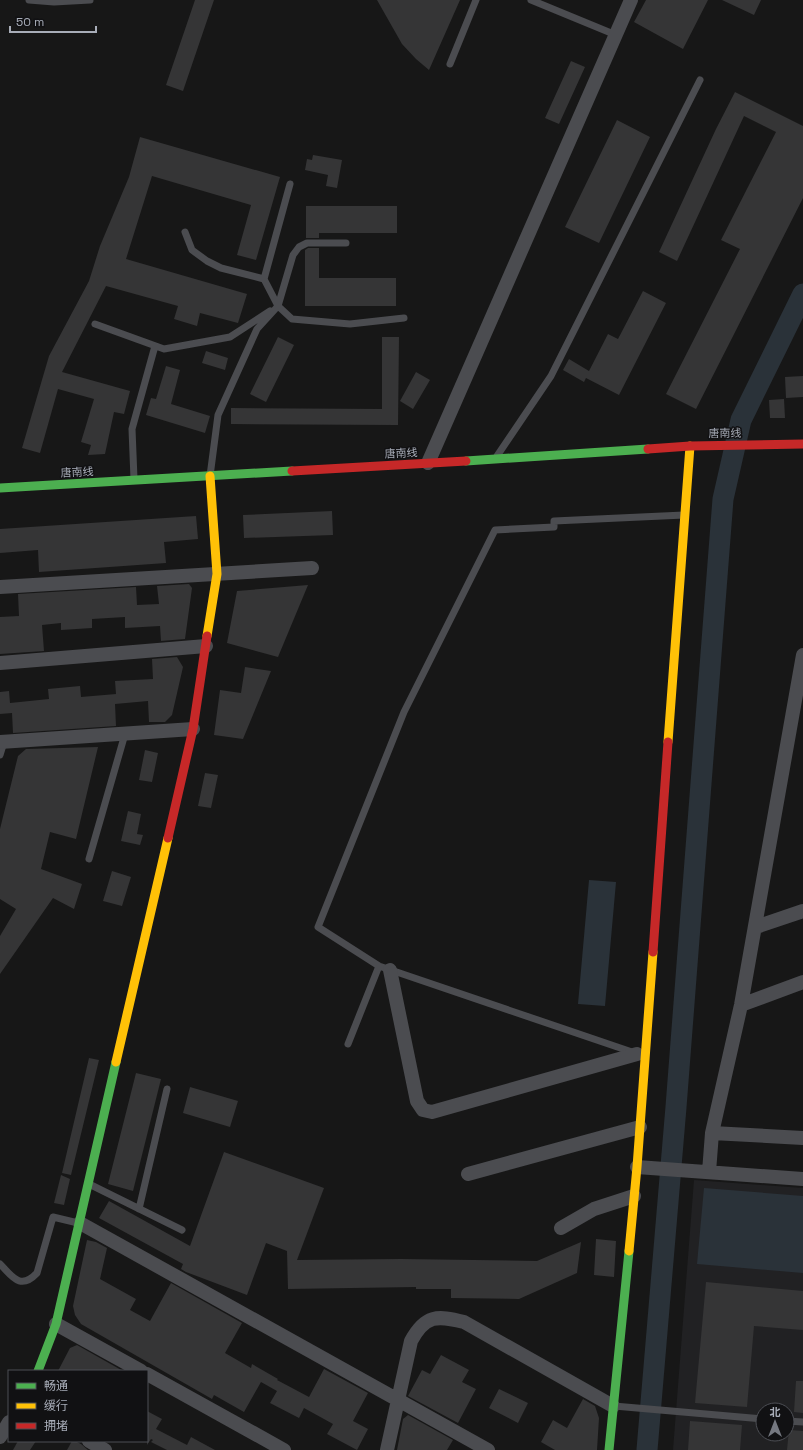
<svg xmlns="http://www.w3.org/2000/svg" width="803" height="1450" font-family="'Space Grotesk','Noto Sans SC',sans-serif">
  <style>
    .built { fill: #212123; fill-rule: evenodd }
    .water { fill: #2a3239 }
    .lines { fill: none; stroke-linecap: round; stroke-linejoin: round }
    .river { stroke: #2a3239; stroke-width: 21 }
    .building { fill: #353536 }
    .lane { stroke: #4b4c50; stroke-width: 7 }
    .street { stroke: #4b4c50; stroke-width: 14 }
    .fast { stroke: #4caf50; stroke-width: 9 }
    .slow { stroke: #ffc107; stroke-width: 9 }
    .jam { stroke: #c62828; stroke-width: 9 }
    .labels { text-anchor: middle; stroke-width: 3; stroke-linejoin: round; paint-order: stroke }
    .street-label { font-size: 11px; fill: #a8adb8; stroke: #111113 }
  </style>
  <rect width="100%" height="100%" fill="#171717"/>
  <!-- built -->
  <path class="built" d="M694 1180 803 1188V1450H673ZM763 1410H787V1434H763Z"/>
  <!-- water -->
  <path class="water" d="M589 880 616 882 605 1006 578 1004Z
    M704 1188 803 1196V1273L697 1264Z"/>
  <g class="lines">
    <!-- river -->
    <path class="river" d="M647 1450 676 1107 723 499 741 420 803 294"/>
  </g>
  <!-- building -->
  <path class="building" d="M195 0H214L183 91 166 85Z
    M377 0H460L429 70 416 59 402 44Z
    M646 0H708L683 49 634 22Z
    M722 0H761L754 15Z
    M571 61 585 67 559 124 545 118Z
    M735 92 803 126V198L696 409 666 394 740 249 721 240 776 132 744 116 677 261 659 252 716 129Z
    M617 120 650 137 599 243 565 227Z
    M140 137 280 177 256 260 237 255 251 205 152 176 126 259 247 294 238 323 200 313 197 326 174 319 178 306 106 286 62 372 130 391 124 414 114 412 105 454 88 455 91 445 81 442 94 399 58 389 40 453 22 448 49 356 89 281 100 246 129 177Z
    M313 155 342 160 337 188 326 186 328 175 305 170 307 159 312 160Z
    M306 206H397V233H319V238H306Z
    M308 248H319V278H396V306H305V250Z
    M643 291 666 303 619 395 586 378 584 382 563 370 569 359 589 371 608 334 618 339Z
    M278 337 294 345 266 402 250 394Z
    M382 337H399L398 425 231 424V408L382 409Z
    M206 351 228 358 225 370 202 363Z
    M166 366 180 370 171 404 210 416 205 433 146 415 151 398 156 399Z
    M416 372 430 380 413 409 400 401Z
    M803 376V397L786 398 785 377Z
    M784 399 785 418H770L769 400Z
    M332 511 333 535 244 538 243 515Z
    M196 516 198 539 164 542 166 563 39 572 38 550 0 553V529Z
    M189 584 192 588 185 639 161 641 160 626 125 628V617L92 619V628L61 630V623L42 625 44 651 0 654V617L19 616 18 594 136 587 137 605 159 604 157 586Z
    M308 585 278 657 227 643 237 591Z
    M177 657 183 667 172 715 165 722H149L148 701 115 704 116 726 13 733 12 713 0 714V692L9 691 10 703 49 699 48 689 80 686 81 697 116 694 115 681 153 679 152 659Z
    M245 667 271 671 243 739 214 735 220 690 241 693Z
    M98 747 76 839 50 832 41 869 82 884 74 909 53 898 0 974V936L16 909 0 899V829L18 756 26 749Z
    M145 750 158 753 152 782 139 780Z
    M205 773 218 775 211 808 198 806Z
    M128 811 141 814 137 834 143 835 140 845 121 841Z
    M112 871 131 877 122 906 103 901Z
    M89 1058 99 1060 71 1175 62 1173Z
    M136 1073 161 1079 133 1191 108 1184Z
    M190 1087 238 1101 230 1127 183 1113Z
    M224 1152 324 1188 297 1260 401 1259 537 1261 581 1242 577 1273 519 1299 451 1298V1289H416V1287L288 1289 287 1251 266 1243 247 1295 186 1272 181 1269 183 1264 99 1218 109 1201 190 1246Z
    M61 1175 70 1179 64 1205 54 1203Z
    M596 1239 616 1241 614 1277 594 1275Z
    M87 1240 96 1242 107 1248 100 1279 136 1299 130 1310 150 1321 171 1283 242 1323 225 1353 251 1368 252 1364 278 1379 277 1380 309 1397 324 1369 368 1393 353 1421 368 1429 357 1450 327 1434 333 1424 304 1408 299 1418 270 1403 277 1391 261 1382 244 1412 214 1395 212 1399 81 1324 75 1315 73 1306Z
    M706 1282 803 1291V1330L754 1326 747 1407 695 1403Z
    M77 1345 123 1371H58L70 1348Z
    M441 1355 469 1370 462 1382 476 1389 458 1423 408 1396 422 1370 430 1374Z
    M796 1381H803V1413L794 1412Z
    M499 1389 528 1403 518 1423 489 1408Z
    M583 1399 595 1406 599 1418 597 1450H555L541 1442 553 1420 567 1428Z
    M147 1411 162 1419 156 1429 187 1445 191 1437 215 1450H167L151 1442 153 1440 151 1439 147 1445Z
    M408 1415 453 1440 447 1450H397L403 1419Z
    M690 1421 742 1425 740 1450H688Z
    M789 1430 803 1431V1450H787Z
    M18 1441H36L30 1450H13Z
    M72 1441H75L81 1444 88 1450H67Z"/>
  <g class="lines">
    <!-- lane -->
    <path class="lane" d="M29 0 54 2 90 0
      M531 0 616 35
      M450 64 476 0
      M185 232 192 250 207 261 221 268 264 279 278 306 292 319 350 324 404 318
      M264 279 290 184
      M95 324 164 349 230 337 270 311
      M497 456 551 376 700 80
      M210 476 218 415 257 329 278 306 293 255 299 247 307 243H346
      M134 479 132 429 155 346
      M0 755 4 742
      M89 859 125 734
      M348 1044 379 966
      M635 1053 379 966 318 927 404 712 495 530 554 527V521L684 515
      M89 1184 182 1230
      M139 1209 167 1089
      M0 1264C12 1276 20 1291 37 1273L53 1217 78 1223
      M614 1406 763 1419
      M787 1421 803 1422"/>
    <!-- street -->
    <path class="street" d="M428 463 631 0
      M0 587 312 568
      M0 663 206 646
      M0 742 193 729
      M756 927 803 911
      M390 970 417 1101 423 1110 432 1112 637 1054
      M741 1005 803 982
      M712 1133 803 1138
      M637 1167 803 1179
      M709 1172 712 1133 741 1005 803 655
      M468 1174 640 1127
      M80 1223 488 1450
      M561 1228 594 1209 634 1196
      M56 1324 141 1371
      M147 1374 284 1450
      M0 1437 9 1422
      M89 1441 105 1450
      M387 1450 411 1341C425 1315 437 1315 464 1322L613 1406"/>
    <!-- fast -->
    <path class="fast" d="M466 461 648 449
      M0 488 292 471
      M38 1371 56 1324 116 1062
      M609 1450 629 1251"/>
    <!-- slow -->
    <path class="slow" d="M207 636 217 574 210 476
      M668 742 690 446
      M116 1062 168 838
      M629 1251 637 1167 653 952"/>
    <!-- jam -->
    <path class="jam" d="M648 449 690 446 803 444
      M292 471 466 461
      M168 838 193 729 207 636
      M653 952 668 742"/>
  </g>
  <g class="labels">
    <!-- street labels -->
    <g class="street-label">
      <text transform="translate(725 433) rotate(-1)" y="4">唐南线</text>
      <text transform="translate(401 453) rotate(-3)" y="4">唐南线</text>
      <text transform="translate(77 472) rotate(-3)" y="4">唐南线</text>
    </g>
  </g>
  <!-- legend -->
  <rect x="8" y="1370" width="140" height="72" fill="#111113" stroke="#4d4f55"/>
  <rect x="16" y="1383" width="20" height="6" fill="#4caf50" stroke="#4d4f55"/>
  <text x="44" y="1390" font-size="12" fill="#a8adb8">畅通</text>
  <rect x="16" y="1403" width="20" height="6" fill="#ffc107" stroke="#4d4f55"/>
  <text x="44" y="1410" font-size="12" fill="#a8adb8">缓行</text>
  <rect x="16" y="1423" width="20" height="6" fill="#c62828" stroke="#4d4f55"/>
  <text x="44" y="1430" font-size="12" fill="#a8adb8">拥堵</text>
  <!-- north arrow -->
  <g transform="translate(775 1422)"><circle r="19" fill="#111113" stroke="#4d4f55"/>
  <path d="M0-3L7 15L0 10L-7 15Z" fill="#757880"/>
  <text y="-6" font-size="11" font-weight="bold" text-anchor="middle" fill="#a8adb8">北</text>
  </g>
  <!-- scale -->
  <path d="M10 26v6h86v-6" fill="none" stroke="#a8adb8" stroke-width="2"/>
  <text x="16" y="26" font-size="12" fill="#a8adb8" stroke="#111113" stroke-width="3" paint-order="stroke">50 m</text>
</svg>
